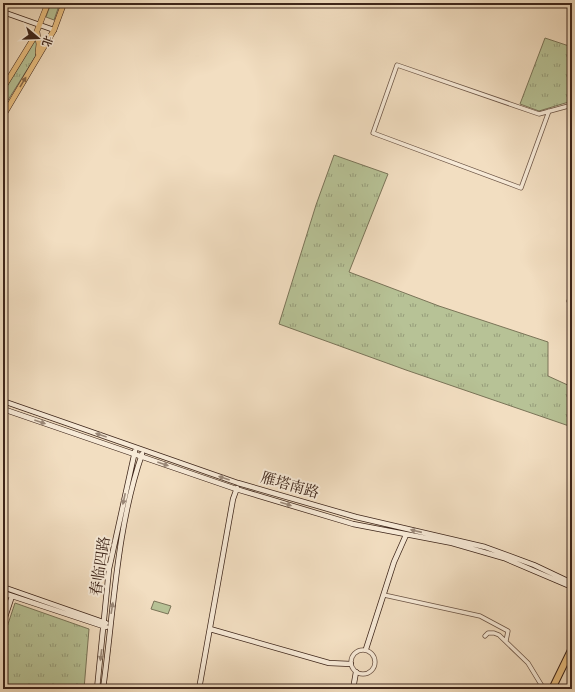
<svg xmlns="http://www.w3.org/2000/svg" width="575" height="692" font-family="'Libre Bodoni','Noto Serif SC',serif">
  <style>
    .grass { fill: url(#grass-tufts); stroke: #7a7458 }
    .garden { fill: #b7c296; stroke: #7a7458 }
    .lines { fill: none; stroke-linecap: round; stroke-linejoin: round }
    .street-casing { stroke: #6a5344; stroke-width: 5 }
    .secondary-casing { stroke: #3d251a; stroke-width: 6 }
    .primary-casing { stroke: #3d251a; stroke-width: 6 }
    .highway-casing { stroke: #3d251a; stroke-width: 8 }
    .street { stroke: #f7ead7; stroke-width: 3.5 }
    .secondary { stroke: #f7ead7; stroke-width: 4.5 }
    .primary { stroke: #e9bf80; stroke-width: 5 }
    .highway { stroke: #e9bf80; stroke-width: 6 }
    .oneway { fill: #8a6a48 }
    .oneway2 { fill: #9a8878 }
    .labels { text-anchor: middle; stroke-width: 4; stroke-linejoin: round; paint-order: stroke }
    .street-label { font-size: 15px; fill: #3d251a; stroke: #f7ead7 }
  </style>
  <defs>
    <pattern id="grass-tufts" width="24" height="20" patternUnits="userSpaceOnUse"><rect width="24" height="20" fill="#b7c296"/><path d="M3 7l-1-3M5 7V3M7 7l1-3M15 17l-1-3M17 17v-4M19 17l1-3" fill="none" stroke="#969d7a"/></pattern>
  </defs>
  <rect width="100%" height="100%" fill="#f2dec1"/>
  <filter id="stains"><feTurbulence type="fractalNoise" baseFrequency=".005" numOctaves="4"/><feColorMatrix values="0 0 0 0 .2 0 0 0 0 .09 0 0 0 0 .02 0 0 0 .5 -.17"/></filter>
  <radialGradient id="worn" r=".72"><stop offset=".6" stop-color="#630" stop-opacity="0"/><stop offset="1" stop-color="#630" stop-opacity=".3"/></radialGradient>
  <!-- grass -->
  <path class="grass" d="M51 3H60L54 20 46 17Z
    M36 38 37 54 3 108V92Z
    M545 38 572 47V101L539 111 520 104Z
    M334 155 388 174 349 272 439 306 548 342V376L572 387V427L406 370 279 324 316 205Z
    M15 603 89 629 84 689H3V639Z"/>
  <!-- garden -->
  <path class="garden" d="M154 601 171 606 168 614 151 609Z"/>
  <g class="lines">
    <!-- street casing -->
    <g class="street-casing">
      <path id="street" d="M549 111 521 188 373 133 397 65 539 114 572 105
        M569 301 572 292
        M384 595 480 616 508 631 506 641
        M485 636 488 633H494L499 635 528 663 542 686 547 689
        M351 662a12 12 0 1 1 24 0a12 12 0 1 1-24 0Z"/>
    </g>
    <!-- secondary casing -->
    <g class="secondary-casing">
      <path id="secondary" d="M3 12 54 30
        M3 401 238 483 356 517 485 547 534 565 572 583
        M3 409 236 489 353 524 452 543 504 558 572 587
        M3 587 106 623
        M3 593 106 627
        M3 623 12 596
        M210 629 329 663 351 664
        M366 649 394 562 406 535
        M97 689 109 569 135 451
        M103 689C114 611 116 530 142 454
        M199 689 233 499 237 488
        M353 689 356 672"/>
    </g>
    <!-- primary casing -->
    <g class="primary-casing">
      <path id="primary" d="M37 32 39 44 38 53
        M3 88 35 36 48 3
        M3 116 54 30 64 3"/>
    </g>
    <!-- highway casing -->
    <g class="highway-casing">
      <path id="highway" d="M552 689 572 648"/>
    </g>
    <!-- street -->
    <use href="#street" class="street"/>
    <!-- secondary -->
    <use href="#secondary" class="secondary"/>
    <!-- primary -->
    <use href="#primary" class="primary"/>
    <!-- highway -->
    <use href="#highway" class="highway"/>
  </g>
  <!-- one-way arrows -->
  <defs><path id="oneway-solid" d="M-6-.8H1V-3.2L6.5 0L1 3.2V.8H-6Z"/></defs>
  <use class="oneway" href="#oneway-solid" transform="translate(23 82) rotate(-59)"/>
  <g class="oneway2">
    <use href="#oneway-solid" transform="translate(40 422) rotate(19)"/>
    <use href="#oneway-solid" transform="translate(101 435) rotate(-161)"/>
    <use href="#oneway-solid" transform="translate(163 464) rotate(19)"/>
    <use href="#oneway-solid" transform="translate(224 478) rotate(-161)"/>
    <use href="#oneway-solid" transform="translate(124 499) rotate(102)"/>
    <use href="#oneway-solid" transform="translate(286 504) rotate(17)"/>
    <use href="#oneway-solid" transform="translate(416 531) rotate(-167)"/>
    <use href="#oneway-solid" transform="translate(112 608) rotate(-81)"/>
    <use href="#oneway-solid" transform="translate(101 655) rotate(97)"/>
  </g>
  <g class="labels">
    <!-- street labels -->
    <g class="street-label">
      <text transform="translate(290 485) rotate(16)" y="5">雁塔南路</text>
      <text transform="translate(100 566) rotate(-81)" y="5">春临四路</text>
    </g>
  </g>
  <!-- margin -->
  <rect width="575" height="692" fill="none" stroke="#f2dec1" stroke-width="16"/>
  <rect x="4" y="4" width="567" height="684" fill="none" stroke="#3d251a" stroke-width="2"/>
  <rect x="8" y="8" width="559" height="676" fill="none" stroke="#3d251a"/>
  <!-- north arrow -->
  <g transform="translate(38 38) rotate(109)" stroke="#f7ead7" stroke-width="3" paint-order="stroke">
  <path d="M0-3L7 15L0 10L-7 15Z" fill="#3d251a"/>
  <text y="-6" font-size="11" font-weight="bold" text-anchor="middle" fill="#3d251a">北</text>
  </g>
  <rect width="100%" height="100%" filter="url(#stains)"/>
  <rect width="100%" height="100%" fill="url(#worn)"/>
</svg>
